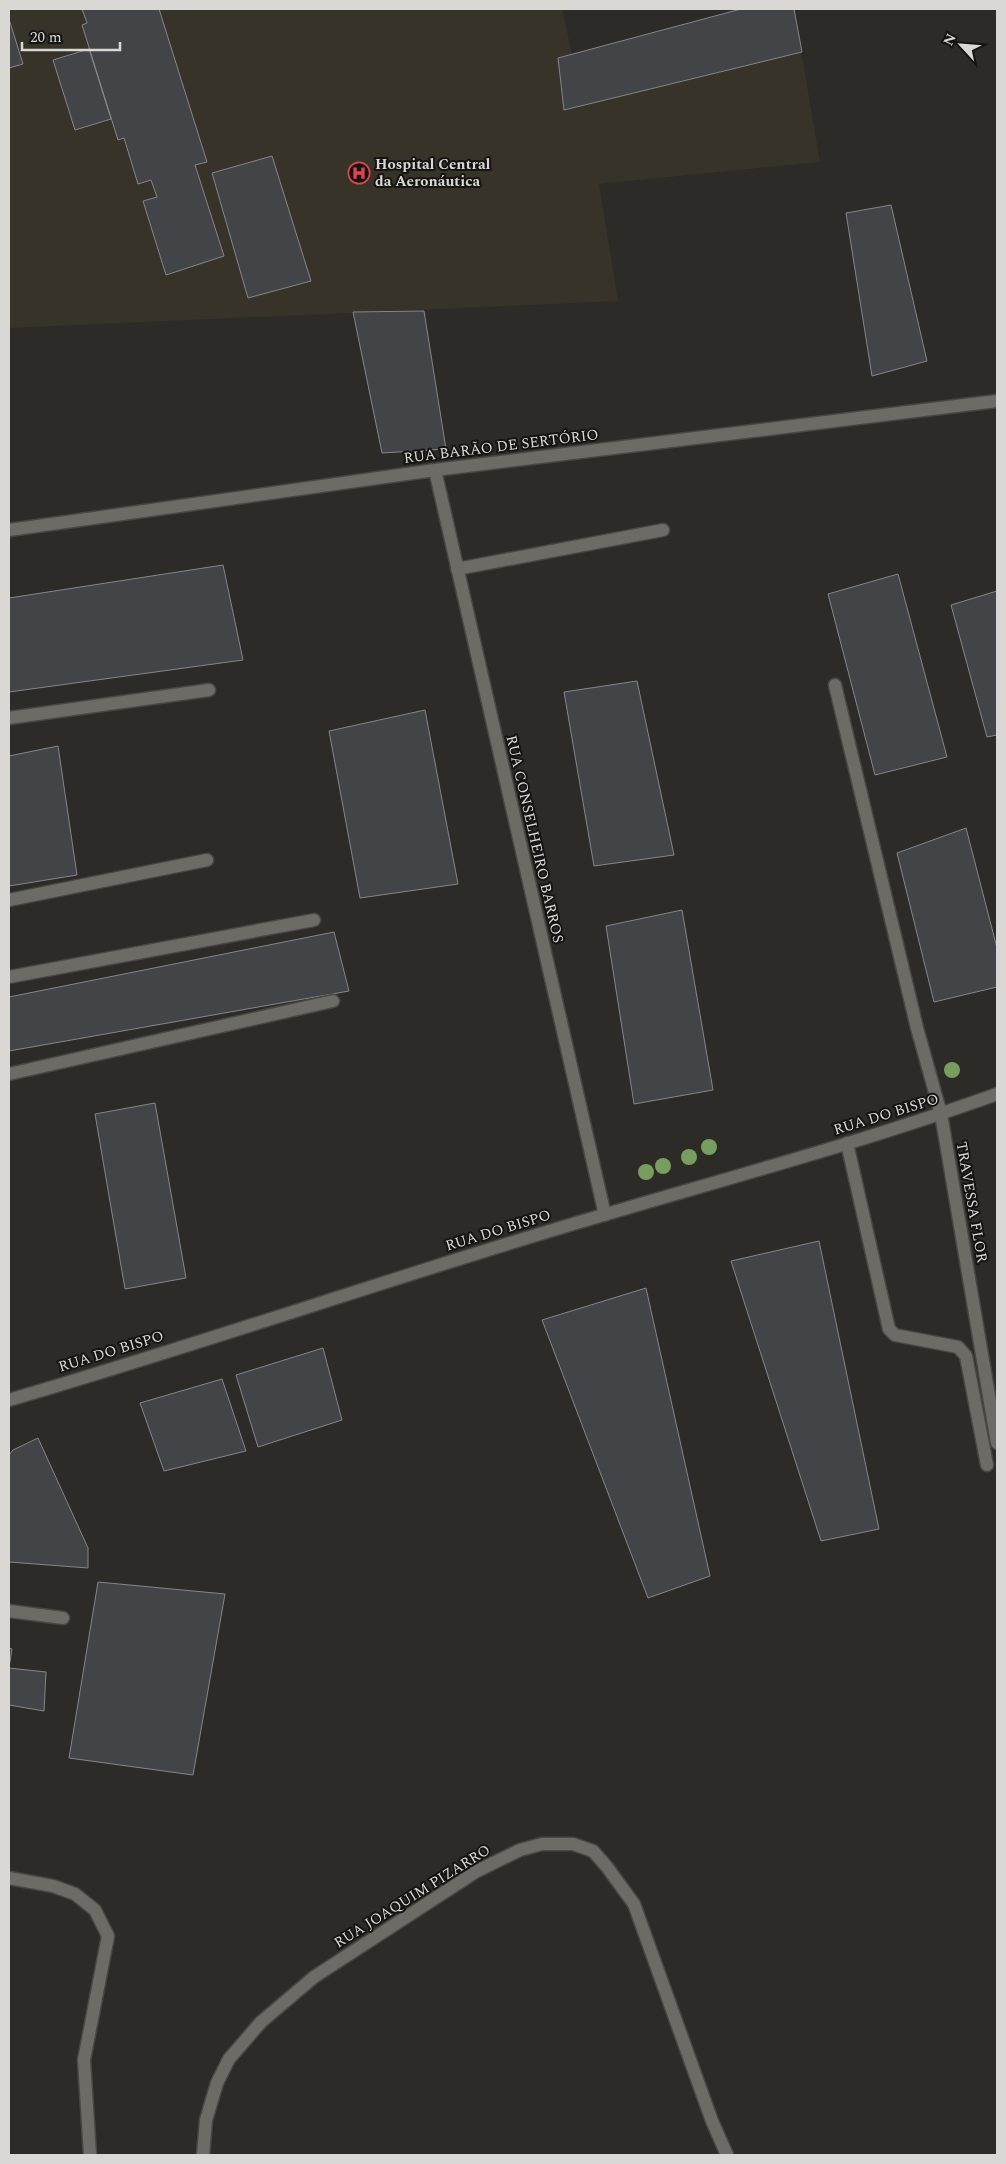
<svg xmlns="http://www.w3.org/2000/svg" width="1006" height="2164" font-family="Spectral,serif">
  <style>
    .built { fill: #373329 }
    .building { fill: #434448; stroke: #85868b }
    .lines { fill: none; stroke-linecap: round; stroke-linejoin: round }
    .service-casing { stroke: #484743; stroke-width: 15 }
    .minor-casing { stroke: #484743; stroke-width: 15 }
    .tertiary-casing { stroke: #484743; stroke-width: 15 }
    .service { stroke: #6d6b66; stroke-width: 12 }
    .minor { stroke: #6d6b66; stroke-width: 12 }
    .tertiary { stroke: #6d6b66; stroke-width: 12 }
    .tree { fill: #779d5f }
    .labels { text-anchor: middle; stroke-width: 4; stroke-linejoin: round; paint-order: stroke }
    .poi-label { font-size: 15px; font-weight: bold; fill: #d9d8d5; stroke: #151412; text-anchor: start }
    .street-label { font-size: 15px; fill: #d9d8d5; stroke: #151412 }
  </style>
  <rect width="100%" height="100%" fill="#2d2b27"/>
  <!-- built -->
  <path class="built" d="M9 9H562L572 54 741 9H794L820 162 599 184 618 301 9 328Z"/>
  <!-- building -->
  <path class="building" d="M82 9H159L207 162 195 165 224 256 166 275 143 201 157 197 151 180 138 184 124 138 118 140 82 25 87 23Z
    M741 9H794L802 52 564 110 558 58Z
    M9 19 23 64 9 68Z
    M89 49 111 119 75 130 53 60Z
    M272 156 311 281 248 298 212 173Z
    M891 205 927 361 872 376 846 213Z
    M424 311 446 449 382 453 353 312Z
    M223 565 243 660 9 692V598Z
    M898 574 947 757 875 775 828 594Z
    M997 591V735L987 737 951 605Z
    M637 681 674 855 594 866 564 692Z
    M425 710 458 884 360 898 329 731Z
    M58 746 77 875 9 886V756Z
    M966 828 997 948V987L934 1002 897 853Z
    M682 910 713 1090 634 1104 606 926Z
    M334 932 349 991 9 1051V997Z
    M155 1103 186 1278 125 1289 95 1114Z
    M819 1241 879 1529 821 1541 731 1261Z
    M646 1288 710 1576 648 1598 542 1320Z
    M323 1348 342 1420 258 1447 236 1375Z
    M222 1379 246 1451 164 1471 140 1403Z
    M38 1438 88 1548V1568L9 1562V1455L13 1450Z
    M98 1582 225 1594 193 1775 69 1758Z
    M9 1648 12 1649 9 1668 46 1672 44 1711 9 1705Z"/>
  <g class="lines">
    <!-- service casing -->
    <g class="service-casing">
      <path id="service" d="M457 569 663 530
        M847 1143 889 1329 895 1335 958 1347 966 1356 987 1465
        M9 1611 63 1618"/>
    </g>
    <!-- minor casing -->
    <g class="minor-casing">
      <path id="minor" d="M435 470 605 1215
        M9 530 435 470 997 401
        M835 685 917 1028 941 1114 997 1443
        M9 718 209 690
        M9 900 207 860
        M9 977 314 920
        M9 1074 333 1001
        M9 1878 53 1886 75 1894 95 1910 108 1936 84 2060 90 2155
        M203 2155 206 2120 217 2083 229 2059 261 2022 314 1977 477 1871 520 1850 542 1844H573L593 1851 607 1867 634 1904 712 2121 727 2155"/>
    </g>
    <!-- tertiary casing -->
    <g class="tertiary-casing">
      <path id="tertiary" d="M9 1400C184 1349 356 1290 530 1237 686 1189 844 1149 997 1094"/>
    </g>
    <!-- service -->
    <use href="#service" class="service"/>
    <!-- minor -->
    <use href="#minor" class="minor"/>
    <!-- tertiary -->
    <use href="#tertiary" class="tertiary"/>
  </g>
  <!-- trees -->
  <g class="tree">
    <circle cx="952" cy="1070" r="8"/>
    <circle cx="709" cy="1147" r="8"/>
    <circle cx="689" cy="1157" r="8"/>
    <circle cx="663" cy="1166" r="8"/>
    <circle cx="646" cy="1172" r="8"/>
  </g>
  <!-- icons -->
  <defs>
    <g id="hospital-ring" transform="scale(1.125)"><circle r="9.5" fill="#151412" stroke="#e0444e" stroke-width="1.5"/><path d="M-5-5h3v3.5h4V-5h3V5h-3V1.5h-4V5h-3Z" fill="#e0444e"/></g>
  </defs>
  <g fill-rule="evenodd">
    <use href="#hospital-ring" x="359" y="173"/>
  </g>
  <g class="labels">
    <!-- poi labels -->
    <g class="poi-label">
      <text x="375" y="169">Hospital Central<tspan x="375" dy="17">da Aeronáutica</tspan></text>
    </g>
    <!-- street labels -->
    <g class="street-label">
      <text transform="translate(501 446) rotate(-7)" y="5">RUA BARÃO DE SERTÓRIO</text>
      <text transform="translate(535 839) rotate(77)" y="5">RUA CONSELHEIRO BARROS</text>
      <text transform="translate(886 1114) rotate(-17)" y="5">RUA DO BISPO</text>
      <text transform="translate(972 1202) rotate(80)" y="5">TRAVESSA FLOR</text>
      <text transform="translate(498 1230) rotate(-17)" y="5">RUA DO BISPO</text>
      <text transform="translate(111 1351) rotate(-17)" y="5">RUA DO BISPO</text>
      <text transform="translate(412 1896) rotate(-32)" y="5">RUA JOAQUIM PIZARRO</text>
    </g>
  </g>
  <!-- border -->
  <rect width="1006" height="2164" fill="none" stroke="#d9d8d5" stroke-width="20"/>
  <!-- north arrow -->
  <g transform="translate(961 45) rotate(296)" stroke="#151412" stroke-width="4" paint-order="stroke">
  <path d="M0-4L9 19L0 12L-9 19Z" fill="#d9d8d5"/>
  <text y="-8" font-size="14" font-weight="bold" text-anchor="middle" fill="#d9d8d5">N</text>
  </g>
  <!-- scale -->
  <path d="M22 42v8h98v-8" fill="none" stroke="#d9d8d5" stroke-width="2.5"/>
  <text x="30" y="42" font-size="15" fill="#d9d8d5" stroke="#151412" stroke-width="4" paint-order="stroke">20 m</text>
</svg>
